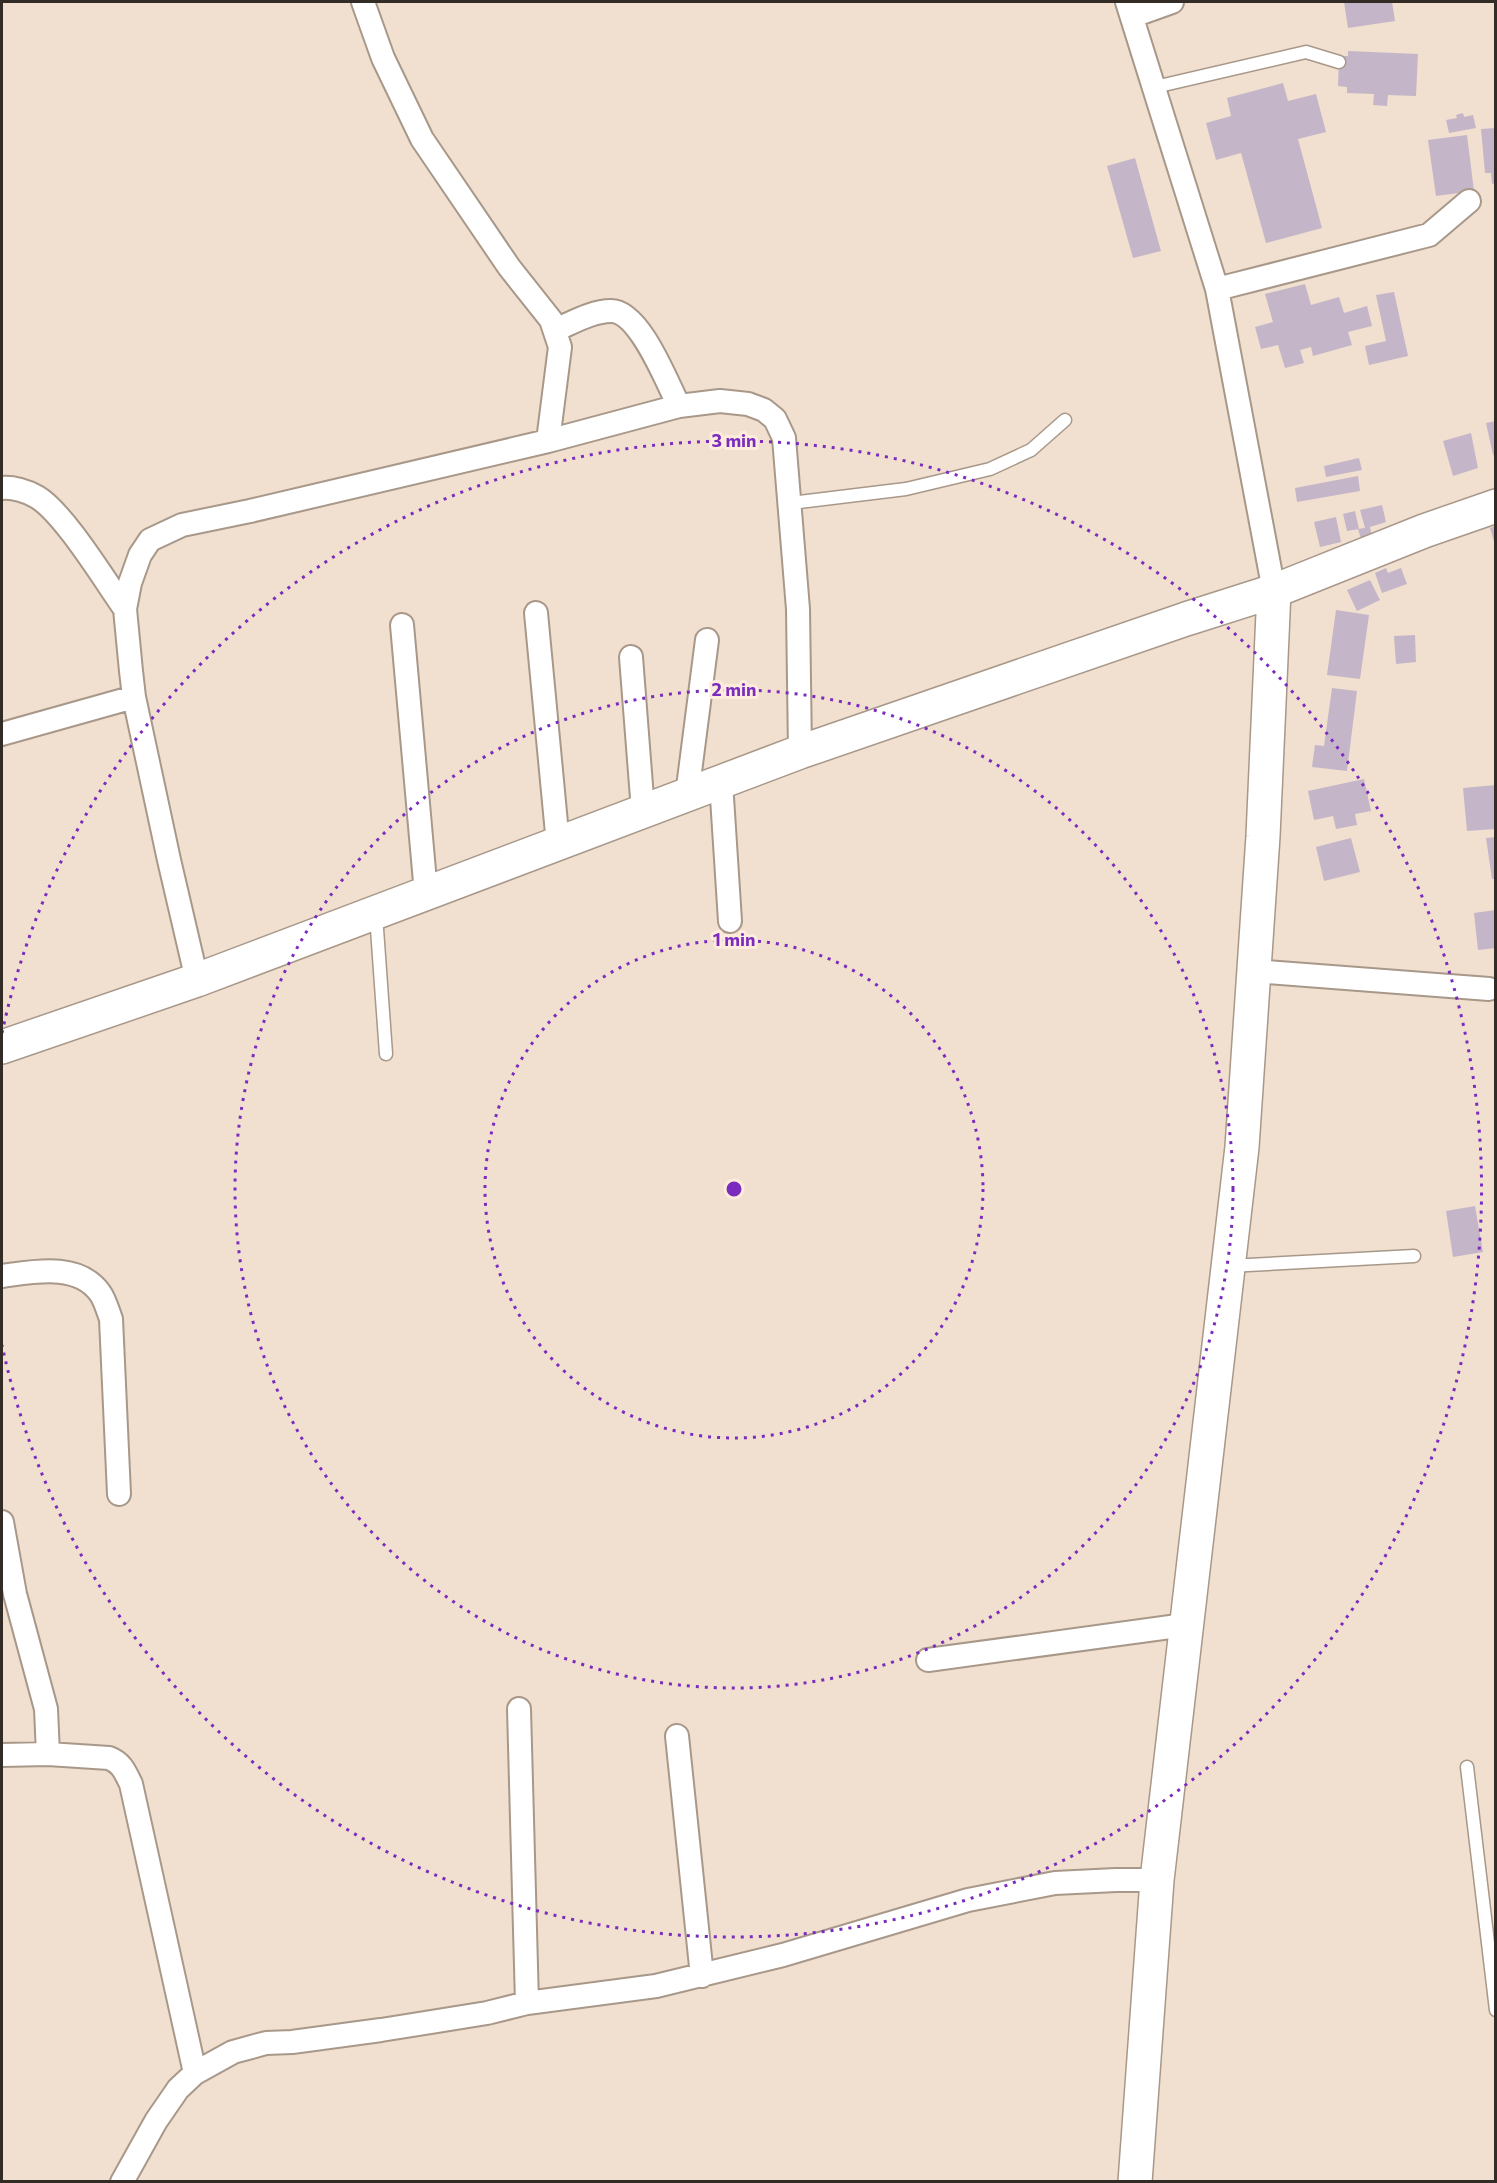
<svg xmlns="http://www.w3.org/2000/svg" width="1497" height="2183" font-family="Commissioner,sans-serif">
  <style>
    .building { fill: #c4b6c8 }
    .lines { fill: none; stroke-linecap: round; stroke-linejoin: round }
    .lane-casing { stroke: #a89889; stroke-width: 15 }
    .street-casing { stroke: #a89889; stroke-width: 26 }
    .secondary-casing { stroke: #a89889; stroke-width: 36 }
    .lane { stroke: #fff; stroke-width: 12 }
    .street { stroke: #fff; stroke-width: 22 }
    .secondary { stroke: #fff; stroke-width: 33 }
    .ring { fill: none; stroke: #7b2cbf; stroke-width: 3; stroke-dasharray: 3 6 }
    .centre { fill: #7b2cbf; stroke: #feecdc; stroke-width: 3 }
    .ring-label { font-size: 18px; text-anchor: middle; font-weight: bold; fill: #7b2cbf; stroke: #feecdc; stroke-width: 6; stroke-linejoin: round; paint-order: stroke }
  </style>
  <rect width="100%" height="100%" fill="#f1dfcf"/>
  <!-- building -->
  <path class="building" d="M1344 2H1392L1395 21 1348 28Z
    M1348 51 1418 54 1416 96 1388 95 1387 106 1373 105 1374 94 1347 93V87L1338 86 1339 56H1348Z
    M1283 83 1288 101 1316 94 1326 132 1298 139 1322 228 1266 243 1241 153 1216 160 1206 123 1231 116 1227 98Z
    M1463 113 1464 117 1473 115 1476 128 1449 133 1446 120 1457 118 1456 115Z
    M1496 128V183L1492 184 1491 173H1485L1481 129Z
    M1467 135 1474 191 1436 196 1428 140Z
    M1135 158 1161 251 1133 258 1107 166Z
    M1305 284 1311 305 1339 297 1344 313 1367 306 1372 326 1348 332 1352 345 1313 356 1311 347 1300 350 1304 363 1285 368 1278 345 1261 349 1255 327 1273 322 1265 294Z
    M1394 292 1408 356 1369 365 1365 346 1386 341 1376 295Z
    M1496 421V454L1493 455 1486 423Z
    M1471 433 1478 468 1453 476 1443 441Z
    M1359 458 1362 470 1326 477 1324 466Z
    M1358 476 1360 491 1297 502 1295 488Z
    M1382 505 1386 522 1370 527 1372 537 1361 539 1358 529 1365 528 1360 510Z
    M1355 511 1359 529 1347 531 1343 514Z
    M1336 517 1341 542 1320 547 1314 522Z
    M1496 526V545H1495L1490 528Z
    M1386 568 1388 573 1401 568 1407 584 1382 593 1375 573Z
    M1370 580 1380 600 1357 611 1347 590Z
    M1336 610 1369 615 1360 679 1327 675Z
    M1415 635 1416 662 1396 664 1394 636Z
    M1332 688 1357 691 1347 771 1312 767 1315 745 1324 746Z
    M1364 779 1371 811 1355 814 1357 825 1336 829 1333 816 1314 820 1308 791Z
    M1496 785V829L1467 831 1463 788Z
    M1496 837V879H1492L1486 838Z
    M1351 838 1360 872 1324 881 1316 847Z
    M1496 910V948L1478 950 1474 913Z
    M1475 1206 1483 1252 1453 1257 1446 1211Z"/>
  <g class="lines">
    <!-- lane casing -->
    <g class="lane-casing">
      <path id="lane" d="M1155 87 1306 52 1339 62
        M791 503 906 489 990 469 1031 450 1065 420
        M376 915 386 1054
        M1229 1266 1414 1256
        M1467 1767 1496 2010"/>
    </g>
    <!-- street casing -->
    <g class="street-casing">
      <path id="street" d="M363 2 383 58 422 139 509 267 551 320 560 347 548 441
        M1127 2 1217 289 1274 591
        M1133 16 1172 2
        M1217 289 1429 235 1469 201
        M555 330C572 323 592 311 611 311 640 311 667 383 679 406
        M2 488C13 487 27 491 37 497 64 513 105 581 125 609
        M536 613 558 844
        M402 625 426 893
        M631 657 643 811
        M2 734 134 697
        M721 782 730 921
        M687 795 707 640
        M1253 971 1489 989
        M197 980 169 860 134 697 131 671 125 609 130 583 140 555 150 540 182 525 250 511 548 441 679 406 720 401 748 404 764 410 775 419 784 438 798 609 800 752
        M2 1276C33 1272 78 1262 100 1293 105 1300 108 1311 111 1319L119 1494
        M2 1522 15 1594 46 1709 48 1754 2 1755
        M928 1660 1185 1625
        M519 1709 527 2003
        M677 1736 702 1976
        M48 1754 109 1758C122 1763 125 1772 131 1784L195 2073
        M122 2182 156 2121 178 2089 195 2073 233 2052 266 2043 292 2042 381 2030 487 2013 527 2003 656 1986 783 1955 968 1900 1055 1883 1116 1880H1157"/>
    </g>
    <!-- secondary casing -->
    <g class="secondary-casing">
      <path id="secondary" d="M2 1047 197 980 800 752 1186 619 1274 591 1424 531 1496 506
        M1135 2182 1157 1880 1242 1147 1263 836 1274 591"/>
    </g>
    <!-- lane -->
    <use href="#lane" class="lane"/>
    <!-- street -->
    <use href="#street" class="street"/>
    <!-- secondary -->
    <use href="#secondary" class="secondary"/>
  </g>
  <!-- distance rings -->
  <g class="ring">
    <circle cx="734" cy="1189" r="249"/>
    <circle cx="734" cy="1189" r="499"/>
    <path d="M2 1033A748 748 0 1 1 2 1345"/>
  </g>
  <circle cx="734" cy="1189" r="9" class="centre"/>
  <g class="ring-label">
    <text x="734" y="447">3 min</text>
    <text x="734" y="696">2 min</text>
    <text x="734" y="946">1 min</text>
  </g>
  <!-- border -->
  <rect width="1497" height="2183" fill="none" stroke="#332c26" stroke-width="6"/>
</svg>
